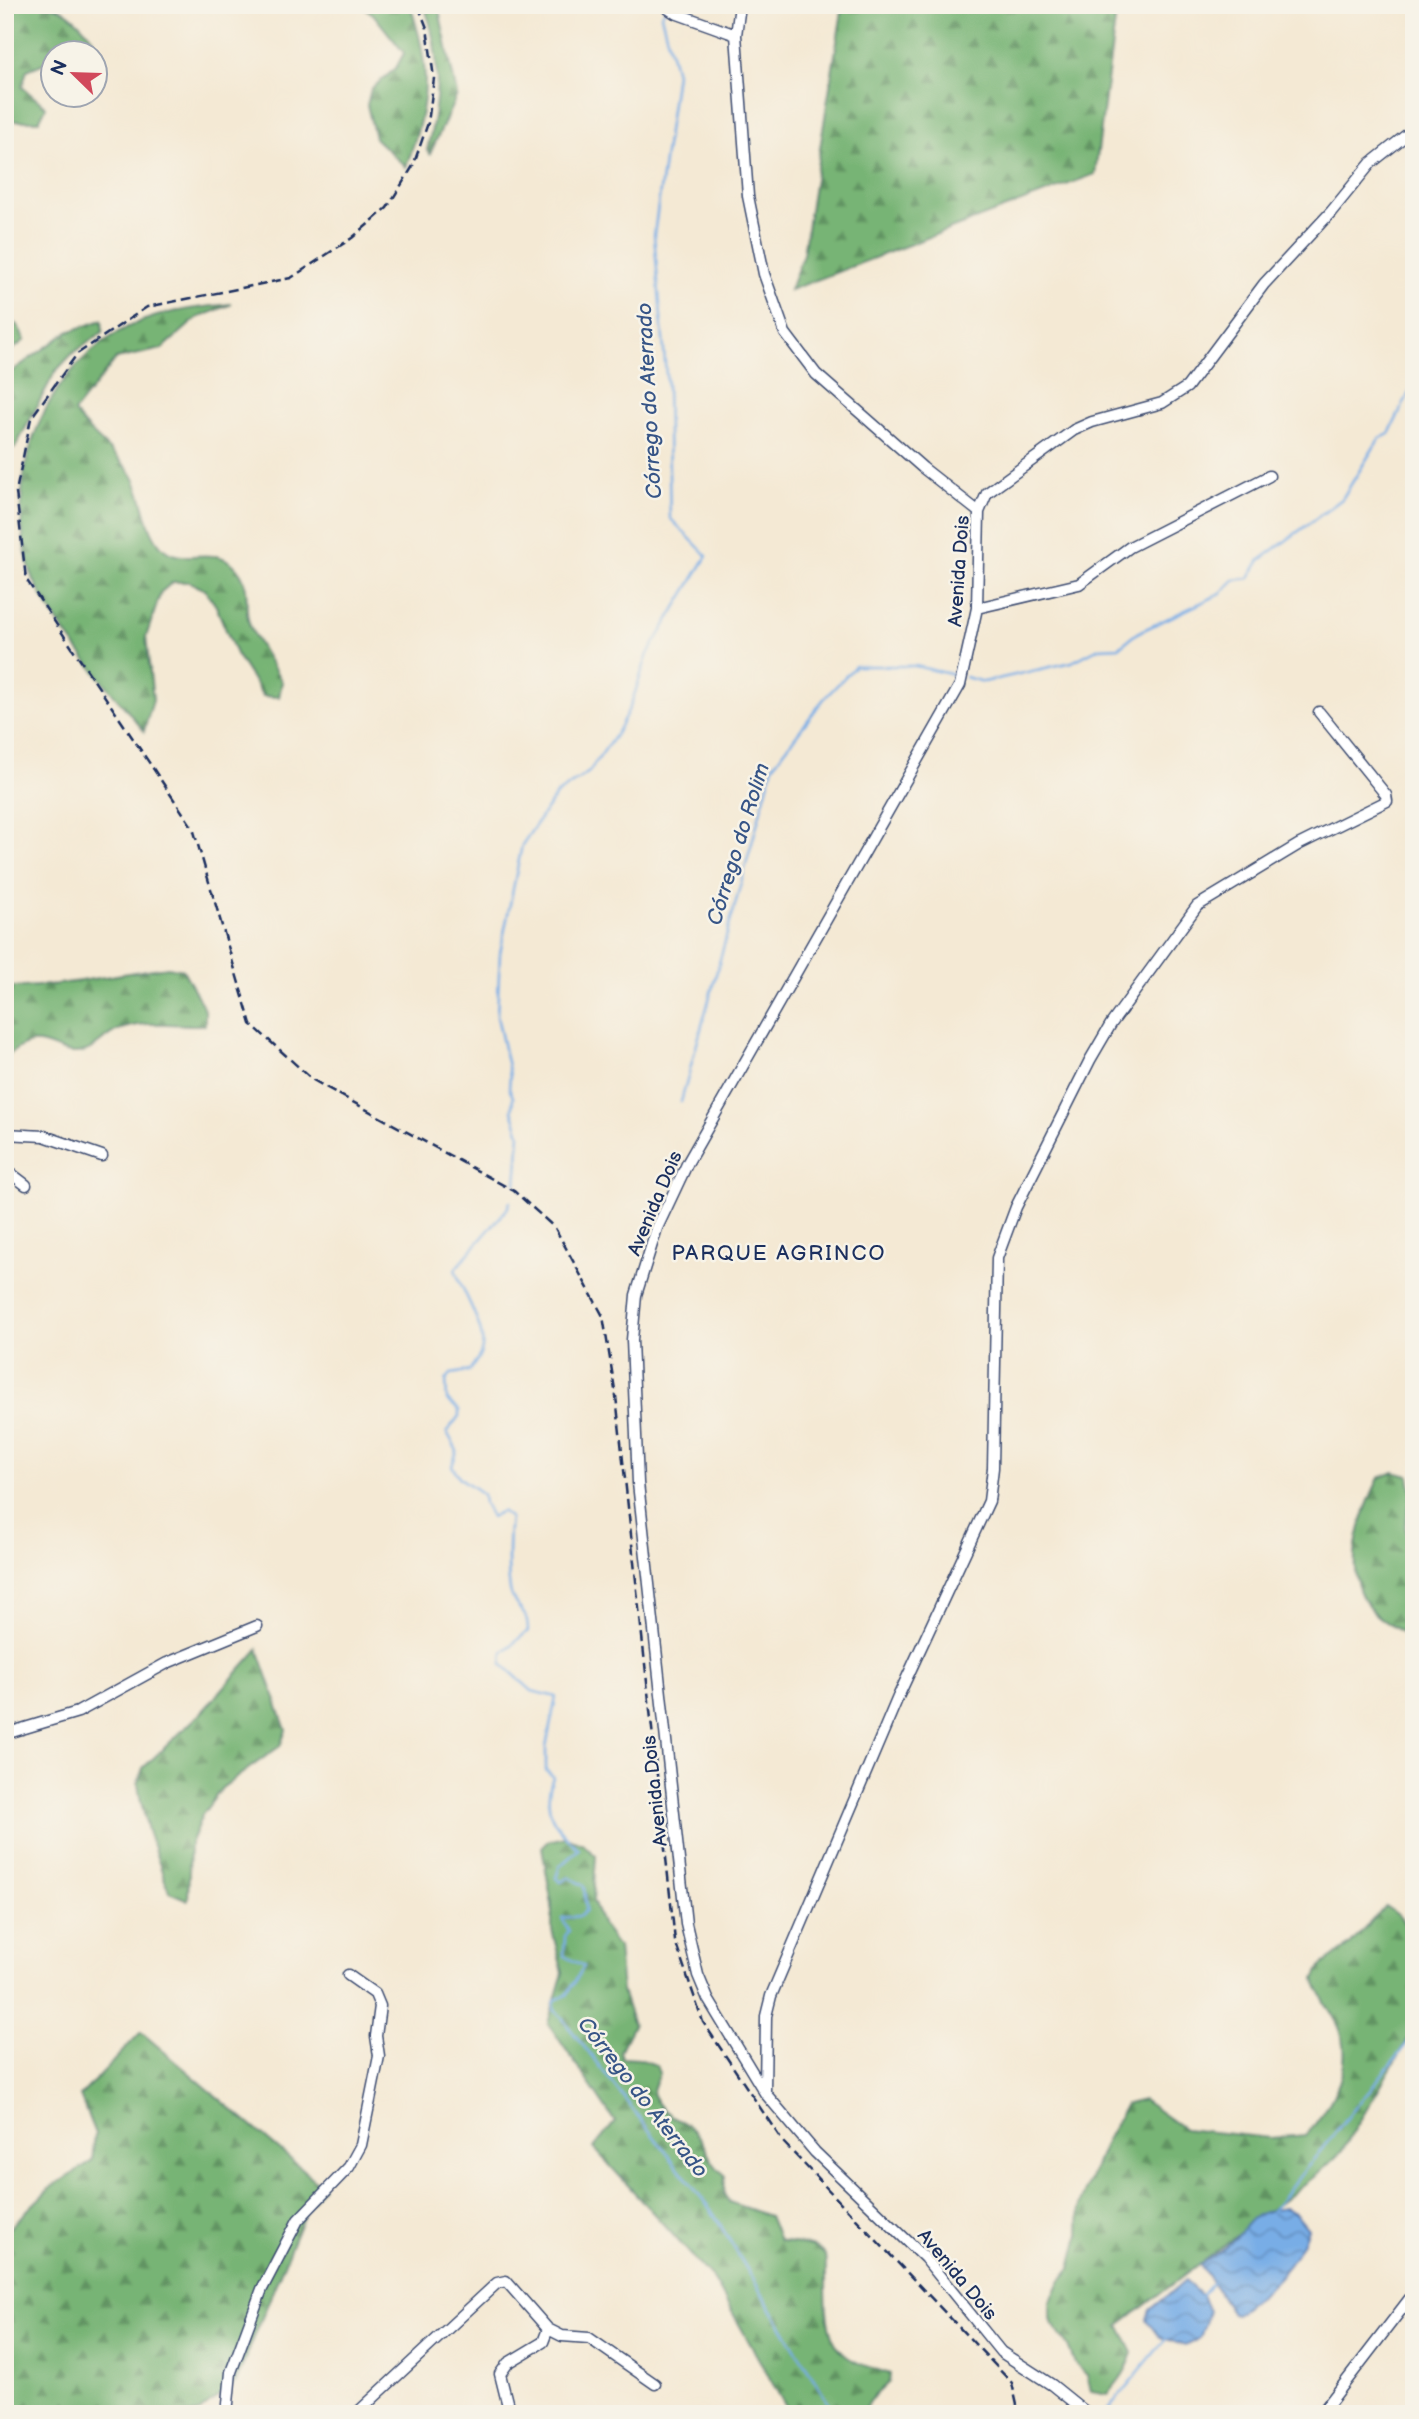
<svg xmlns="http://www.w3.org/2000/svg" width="1419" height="2419" font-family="'Balsamiq Sans',sans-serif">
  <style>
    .forest { fill: url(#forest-firs); stroke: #497269; stroke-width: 2 }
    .water { fill: url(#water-waves); stroke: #4a6ea2; stroke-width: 2 }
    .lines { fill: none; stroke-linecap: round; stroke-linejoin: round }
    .stream { stroke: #78ade6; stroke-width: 2.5 }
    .street-casing { stroke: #3c4b70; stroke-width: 13 }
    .street { stroke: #fff; stroke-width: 10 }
    .rail { stroke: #1b2f5e; stroke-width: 2.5; stroke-dasharray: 10 5; stroke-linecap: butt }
    .labels { text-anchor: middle; stroke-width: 5; stroke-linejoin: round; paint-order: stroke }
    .street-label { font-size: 19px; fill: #1b2f5e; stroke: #f7f3e8 }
    .water-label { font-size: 21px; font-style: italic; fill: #375587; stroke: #f7f3e8 }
    .neighbourhood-label { font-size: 21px; letter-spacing: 2px; fill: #1b2f5e; stroke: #f7f3e8 }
  </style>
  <defs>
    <pattern id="forest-firs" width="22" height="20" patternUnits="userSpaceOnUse" patternTransform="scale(1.75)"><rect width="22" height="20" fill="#77b474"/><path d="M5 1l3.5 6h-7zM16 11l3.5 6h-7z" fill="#619362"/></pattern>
    <pattern id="water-waves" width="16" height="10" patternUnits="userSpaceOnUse" patternTransform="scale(1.75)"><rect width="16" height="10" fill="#78ade6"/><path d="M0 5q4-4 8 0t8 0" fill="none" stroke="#628dbe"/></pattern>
  </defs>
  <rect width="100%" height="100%" fill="#f7f3e8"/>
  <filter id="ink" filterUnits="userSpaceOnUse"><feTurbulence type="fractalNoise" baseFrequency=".0143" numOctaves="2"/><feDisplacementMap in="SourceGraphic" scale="14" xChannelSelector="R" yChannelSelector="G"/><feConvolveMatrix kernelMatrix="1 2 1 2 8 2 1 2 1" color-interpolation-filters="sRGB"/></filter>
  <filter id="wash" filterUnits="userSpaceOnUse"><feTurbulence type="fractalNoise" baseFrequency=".00686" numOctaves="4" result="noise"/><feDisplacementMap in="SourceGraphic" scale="28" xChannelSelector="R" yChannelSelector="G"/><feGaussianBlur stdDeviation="1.57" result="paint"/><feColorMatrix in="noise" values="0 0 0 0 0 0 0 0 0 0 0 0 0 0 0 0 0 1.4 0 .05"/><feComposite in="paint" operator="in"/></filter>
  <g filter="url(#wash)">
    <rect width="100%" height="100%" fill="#f4e9d4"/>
    <!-- forest -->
    <path class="forest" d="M5 5C54 5 62 0 93 39L90 52H52V60L27 70 22 87 46 107 39 121H5Z
      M360 5H410C432 69 429 104 406 167L375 138 367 105 371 89 396 68 404 53 373 14Z
      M424 5H438L457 95 430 154 427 150C440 101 442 53 424 5Z
      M843 5H1117L1095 174 790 290 803 254Z
      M232 304 197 318 162 349 116 359 74 412C90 436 116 451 132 475 146 497 144 531 164 549 185 568 220 539 241 574 251 590 243 609 250 626 258 645 272 664 282 682L279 697 263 696 236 654 216 606 205 590 190 582H173L161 592 146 637 153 700 144 731C111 690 42 614 29 566 5 480 38 382 115 334 151 312 192 308 232 304Z
      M5 318 17 325 25 340 12 350 5 349Z
      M102 320 103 332 72 354 55 372 15 448H10L5 420V376L68 332Z
      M168 967 183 970 205 1010V1025C175 1026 147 1019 118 1030 106 1035 98 1047 86 1051 53 1062 45 1022 5 1058V987C61 988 113 974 168 967Z
      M1394 1472 1409 1476 1412 1493 1405 1526 1414 1561V1649C1402 1627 1390 1628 1374 1613 1338 1577 1360 1517 1379 1478Z
      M258 1649 286 1730 280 1746 222 1788 202 1815 190 1844 188 1900 169 1892 148 1831 140 1798 138 1783 143 1768 203 1711Z
      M565 1837 582 1843 596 1856 593 1901 603 1926 618 1947 622 1991 633 2025 620 2051 622 2058 639 2059 656 2065 659 2073 652 2093C663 2119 686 2119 697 2134 709 2150 707 2161 725 2175L724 2194 729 2202 769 2216 779 2240C794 2245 814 2242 825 2255 829 2286 818 2338 849 2358 861 2366 877 2369 890 2374L889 2382 869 2401 866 2409 881 2414H790L714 2280 594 2148 615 2122 548 2023 563 1973 552 1930V1905L542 1847 548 1841Z
      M1385 1906 1398 1915 1414 1936V2029L1342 2151 1319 2173 1119 2325 1133 2353C1127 2370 1120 2381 1107 2394L1091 2391 1087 2375 1075 2364 1069 2348 1050 2320V2303L1060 2281 1071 2268 1079 2235 1080 2203 1106 2140 1126 2104 1143 2100 1184 2129 1270 2138 1306 2135C1331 2106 1356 2066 1339 2027 1331 2010 1320 1998 1315 1979L1322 1965 1350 1945Z
      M141 2032 323 2187 305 2212 236 2382 197 2414H5V2232L50 2188 92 2161 95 2134 80 2096Z"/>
    <!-- water -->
    <path class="water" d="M1285 2208 1295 2213 1308 2229C1295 2267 1268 2290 1236 2314L1232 2313 1200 2264C1209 2258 1220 2253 1228 2245 1254 2221 1243 2214 1285 2208Z
      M1185 2281 1202 2296 1209 2311 1200 2338 1185 2346 1160 2337 1147 2319 1150 2310Z"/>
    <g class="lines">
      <!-- stream -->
      <path class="stream" d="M965 677 984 682 1072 662 1099 648 1119 647 1137 633 1220 594 1234 580 1249 578 1260 560 1342 499 1379 439 1389 434 1414 383
        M681 1102 773 766 823 700 855 666H915L959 676
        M516 1184 520 1134 512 1110 513 1097 509 1088 510 1076 497 1016 500 953 522 845 556 795 589 772 616 734 630 707 648 654 707 556 670 518 667 386 654 235 676 73 661 15 664 11
        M510 1202 507 1209 455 1269C461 1290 489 1332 481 1352 479 1359 473 1365 469 1371L451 1374 446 1380 447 1400 459 1410V1416L447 1432 457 1451 452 1466 460 1478 483 1494 484 1504 491 1517 502 1511 510 1518C508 1534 506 1582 512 1597 519 1614 527 1607 528 1631L503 1652 502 1664 532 1691 556 1697 546 1747V1770L553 1777C541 1811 554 1826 579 1849L560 1866 556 1878 561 1882 569 1877 584 1886 586 1910 580 1916 562 1918 569 1931 565 1936 564 1956 584 1966 567 1995 555 2000 554 2008 711 2210 835 2414
        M1271 2212 1414 2035
        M1201 2296 1213 2282
        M1104 2414 1168 2336"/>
    </g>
  </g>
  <g filter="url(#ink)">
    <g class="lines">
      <!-- street casing -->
      <g class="street-casing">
        <path id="street" d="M663 5 675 13 736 35
          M740 5 736 35 748 196 764 274 785 333 816 374 923 468 979 512
          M977 608 1079 584 1130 547 1269 476
          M5 1134 44 1136 102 1156
          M5 1169 26 1185
          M5 1734 78 1712 167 1663 257 1626
          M765 2093 766 2016 771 1996 898 1697 989 1501 993 1468 997 1258 1016 1207 1090 1060 1111 1024 1197 906 1298 845 1387 801 1386 795 1319 712
          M227 2414 231 2372 262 2289 298 2220 349 2167 361 2145 379 2056 376 2036 380 2006 375 1994 348 1975
          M356 2414 497 2283 506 2281 548 2329 562 2336 589 2338 655 2384
          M510 2414 500 2374 508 2363 543 2342 548 2329
          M1088 2414 1052 2385 1001 2352 925 2258 815 2152 765 2093 708 1999 698 1975 686 1924 638 1483 632 1340 636 1295 657 1228 688 1162 960 685 977 608 979 512 987 493 1074 430 1092 422 1162 403 1187 387 1264 284 1331 212 1371 163 1414 129
          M1321 2414 1414 2293"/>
      </g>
      <!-- street -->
      <use href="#street" class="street"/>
      <!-- rail -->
      <path class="rail" d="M418 5 427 28 434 78 428 123 413 166 387 208 352 238 291 278 147 307 77 354 31 418 16 492 26 579 193 828 251 1024 313 1080 514 1191 555 1228 603 1316 616 1396 675 1941 703 2022 783 2142 1012 2383 1019 2414"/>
    </g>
  </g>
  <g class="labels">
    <!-- street labels -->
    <g class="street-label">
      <text transform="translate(958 571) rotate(-86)" y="7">Avenida Dois</text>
      <text transform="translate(654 1203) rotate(-67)" y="7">Avenida Dois</text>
      <text transform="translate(654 1791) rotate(-96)" y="7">Avenida Dois</text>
      <text transform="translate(958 2274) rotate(50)" y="7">Avenida Dois</text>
    </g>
    <!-- water labels -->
    <g class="water-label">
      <text transform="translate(649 401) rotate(-93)" y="7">Córrego do Aterrado</text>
      <text transform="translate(738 844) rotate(-73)" y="7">Córrego do Rolim</text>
      <text transform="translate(643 2097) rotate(52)" y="7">Córrego do Aterrado</text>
    </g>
    <!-- neighbourhood labels -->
    <g class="neighbourhood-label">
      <text x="779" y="1260">PARQUE AGRINCO</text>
    </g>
  </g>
  <!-- margin -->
  <rect width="1419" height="2419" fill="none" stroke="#f7f3e8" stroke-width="28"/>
  <!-- north arrow -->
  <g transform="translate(74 74) rotate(293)"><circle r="33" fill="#f7f3e8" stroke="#9fa5b1" stroke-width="2"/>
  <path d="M0-5L12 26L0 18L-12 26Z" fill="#d1495b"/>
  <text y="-10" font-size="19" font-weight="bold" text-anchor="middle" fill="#1b2f5e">N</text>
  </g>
</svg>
